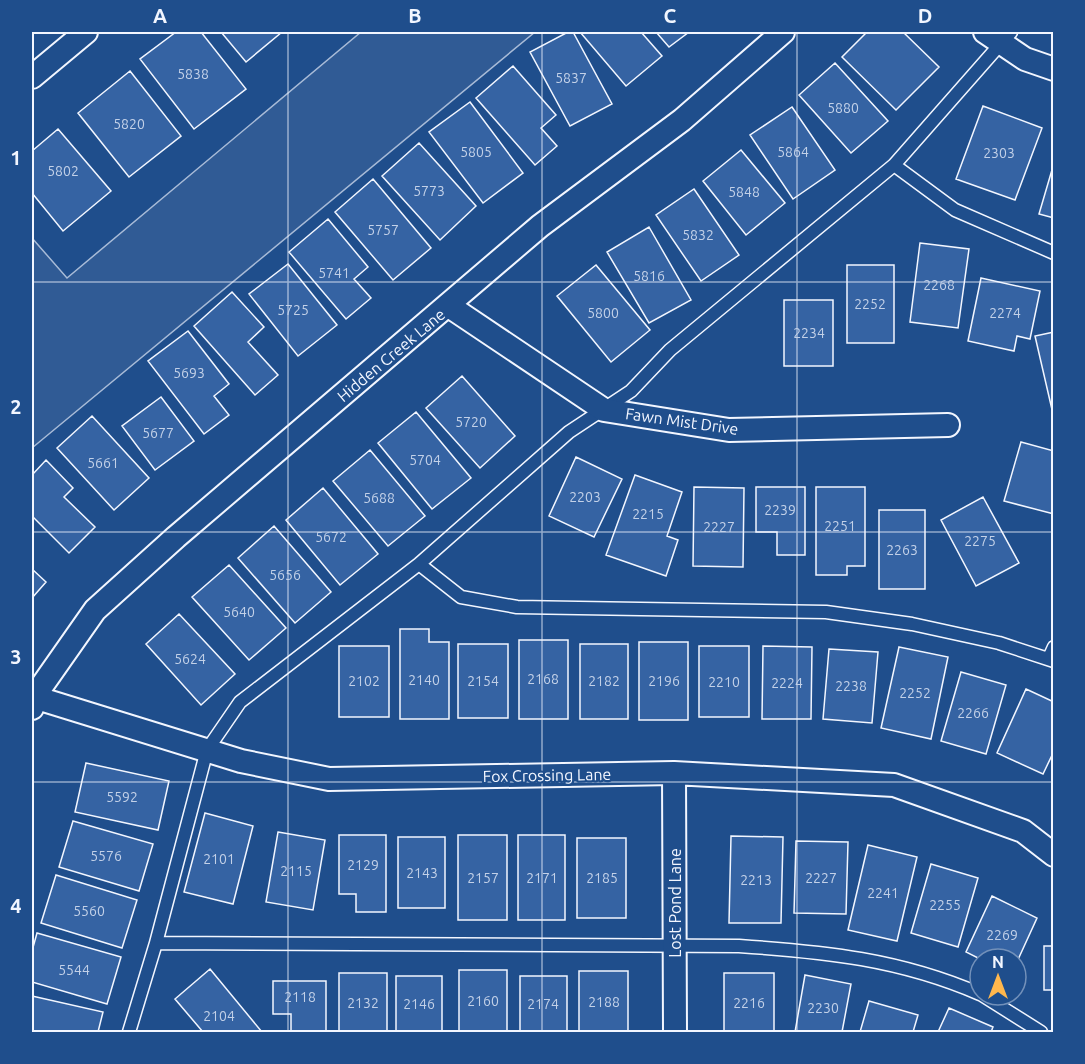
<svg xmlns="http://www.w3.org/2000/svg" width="1085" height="1064" font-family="Ubuntu,sans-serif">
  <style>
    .built { fill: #305b95; stroke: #a8bbd7; stroke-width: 1.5 }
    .building { fill: #3563a3; stroke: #f2f6ff; stroke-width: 1.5 }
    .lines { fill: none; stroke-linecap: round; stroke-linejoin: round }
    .service-casing { stroke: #f2f6ff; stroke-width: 15 }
    .minor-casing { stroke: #f2f6ff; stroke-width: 26 }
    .service { stroke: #1f4e8c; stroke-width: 12 }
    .minor { stroke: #1f4e8c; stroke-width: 22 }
    .grid { fill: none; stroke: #f2f6ff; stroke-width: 1.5; stroke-opacity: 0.55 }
    .labels { text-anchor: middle; stroke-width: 4.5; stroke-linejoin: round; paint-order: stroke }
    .number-label { font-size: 14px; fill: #c3d1e8 }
    .street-label { font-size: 16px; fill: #f2f6ff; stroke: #1f4e8c }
    .neatline { fill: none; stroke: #f2f6ff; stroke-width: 2 }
    .grid-label { font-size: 20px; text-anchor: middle; font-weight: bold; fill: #f2f6ff }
  </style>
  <rect width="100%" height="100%" fill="#1f4e8c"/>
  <!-- built -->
  <path class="built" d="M361 32H535L32 448V238L67 278Z"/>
  <!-- building -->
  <path class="building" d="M176 32H201L246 89 194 129 140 59Z
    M221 32H282L246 62Z
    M568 32H573L612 104 570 126 530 52Z
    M580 32H641L662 56 626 86Z
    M656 32H689L669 47Z
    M867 32H903L939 67 896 110 842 57Z
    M835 63 888 121 851 153 799 95Z
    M513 66 556 115 541 128 557 146 535 165 476 98Z
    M130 71 181 136 129 177 78 113Z
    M470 102 523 173 483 203 429 132Z
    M983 106 1042 128 1015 200 956 179Z
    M792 107 835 170 793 199 750 135Z
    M58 129 111 191 63 231 32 193V151Z
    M419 143 476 206 440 240 382 176Z
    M741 150 785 203 746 235 703 181Z
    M1054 163V218L1039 214Z
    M373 179 431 248 393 280 335 212Z
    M694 189 739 255 701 281 656 215Z
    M328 219 368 267 354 279 371 298 346 319 289 252Z
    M649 227 691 300 649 323 607 252Z
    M920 243 969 249 958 328 910 322Z
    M288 264 337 325 298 356 249 294Z
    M596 265 650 330 611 362 557 296Z
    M847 265H894V343H847Z
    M981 278 1040 291 1030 339 1017 336 1014 351 968 341Z
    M232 292 264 327 248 342 278 375 255 395 194 326Z
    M784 300H833V366H784Z
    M188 331 229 384 214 396 229 415 204 434 148 361Z
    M1054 332V414H1053L1035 336Z
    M462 376 515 436 480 468 426 408Z
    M161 397 194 441 155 470 122 426Z
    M416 412 471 478 432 509 378 443Z
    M92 416 149 478 114 510 57 448Z
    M1021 442 1054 451V514L1004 501Z
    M370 450 425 516 388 546 333 481Z
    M576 457 622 479 594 537 549 516Z
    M46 460 73 488 64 497 95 527 69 553 32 516V475Z
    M635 475 682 492 667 536 678 540 666 576 606 555Z
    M694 487 744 488 743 567 693 566Z
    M756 487H805V555H777V532H756Z
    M816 487H865V566H847V575H816Z
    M323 488 378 554 340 585 286 520Z
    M983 497 1019 563 976 586 941 520Z
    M879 510H925V589H879Z
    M274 526 331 592 295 623 238 558Z
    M229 565 286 628 249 660 192 597Z
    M32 569 46 582 32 598Z
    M179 614 235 674 201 705 146 644Z
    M400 629H429V642H449V719H400Z
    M519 640H568V719H519Z
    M639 642H688V720H639Z
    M458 644H508V718H458Z
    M580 644H628V719H580Z
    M339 646H389V717H339Z
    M699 646H749V717H699Z
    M763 646 812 647 811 719H762Z
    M899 647 948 657 931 739 881 728Z
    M829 649 878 652 872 723 823 719Z
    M961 672 1006 685 986 754 941 741Z
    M1026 689 1054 702V751L1043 774 997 753Z
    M86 763 169 781 158 830 75 812Z
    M205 813 253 826 233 904 184 892Z
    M73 821 153 844 139 891 59 867Z
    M278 832 325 840 313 910 266 902Z
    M339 835H386V912H356V894H339Z
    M458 835H507V920H458Z
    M518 835H565V920H518Z
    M731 836 783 837 781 923H729Z
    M398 837H445V908H398Z
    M577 838H626V918H577Z
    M796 841 848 842 846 914 794 913Z
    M868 845 917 857 897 941 848 930Z
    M931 864 978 878 958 947 911 933Z
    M56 875 137 900 122 948 41 923Z
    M992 896 1037 918 1016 964V959H980L966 952Z
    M37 933 121 957 107 1004 32 982V951Z
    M1044 946H1054V990H1044Z
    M210 969 262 1032H203L175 999Z
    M459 970H507V1032H459Z
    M579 971H628V1032H579Z
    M339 973H387V1032H339Z
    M724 973H774V1032H724Z
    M805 975 851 984 842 1032H795Z
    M396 976H442V1032H396Z
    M520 976H567V1032H520Z
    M273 981H326V1032H291V1014H273Z
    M32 996 103 1012 98 1032H32Z
    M869 1001 918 1015 913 1032H860Z
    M949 1008 993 1027 991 1032H938Z"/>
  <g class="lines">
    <!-- service casing -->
    <g class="service-casing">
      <path id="service" d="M894 165 955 210 1054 253
        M419 564 461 597 517 607 826 612 912 624 999 643 1054 661
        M1049 658 1054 647
        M156 943 739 946C826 952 899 959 980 994
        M982 995 1041 1032
        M129 1032 156 943 207 750 240 702 419 564 569 432 631 391 670 350 894 165 1011 32"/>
    </g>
    <!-- minor casing -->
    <g class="minor-casing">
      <path id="minor" d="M985 32 1025 59 1054 69
        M32 77 86 32
        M449 306 604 410 729 430 948 425
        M34 697 241 761 329 779 674 773 894 785 1023 831 1054 855
        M32 708 34 697 95 610 176 537 540 226 682 120 783 32
        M674 773 675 1032"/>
    </g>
    <!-- service -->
    <use href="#service" class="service"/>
    <!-- minor -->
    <use href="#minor" class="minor"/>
  </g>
  <!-- grid -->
  <path class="grid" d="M288 32V1032M542 32V1032M797 32V1032M32 282H1054M32 532H1054M32 782H1054"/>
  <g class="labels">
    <!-- number labels -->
    <g class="number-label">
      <text x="193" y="79">5838</text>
      <text x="571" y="83">5837</text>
      <text x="843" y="113">5880</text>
      <text x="129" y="129">5820</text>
      <text x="476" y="157">5805</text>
      <text x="793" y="157">5864</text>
      <text x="999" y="158">2303</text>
      <text x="63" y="176">5802</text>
      <text x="429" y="196">5773</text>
      <text x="744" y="197">5848</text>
      <text x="383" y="235">5757</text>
      <text x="698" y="240">5832</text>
      <text x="334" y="278">5741</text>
      <text x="649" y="281">5816</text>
      <text x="939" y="290">2268</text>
      <text x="870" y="309">2252</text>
      <text x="293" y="315">5725</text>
      <text x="603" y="318">5800</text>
      <text x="1005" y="318">2274</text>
      <text x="809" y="338">2234</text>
      <text x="189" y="378">5693</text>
      <text x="471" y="427">5720</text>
      <text x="158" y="438">5677</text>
      <text x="425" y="465">5704</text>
      <text x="103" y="468">5661</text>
      <text x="585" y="502">2203</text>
      <text x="379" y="503">5688</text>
      <text x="780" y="515">2239</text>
      <text x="648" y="519">2215</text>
      <text x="840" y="531">2251</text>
      <text x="719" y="532">2227</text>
      <text x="331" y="542">5672</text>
      <text x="980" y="546">2275</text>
      <text x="902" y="555">2263</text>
      <text x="285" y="580">5656</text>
      <text x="239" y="617">5640</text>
      <text x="190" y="664">5624</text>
      <text x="543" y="684">2168</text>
      <text x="424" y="685">2140</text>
      <text x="364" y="686">2102</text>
      <text x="483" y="686">2154</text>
      <text x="604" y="686">2182</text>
      <text x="664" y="686">2196</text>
      <text x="724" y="687">2210</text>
      <text x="787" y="688">2224</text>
      <text x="851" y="691">2238</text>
      <text x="915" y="698">2252</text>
      <text x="973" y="718">2266</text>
      <text x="122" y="802">5592</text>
      <text x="106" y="861">5576</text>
      <text x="219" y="864">2101</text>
      <text x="363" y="870">2129</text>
      <text x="296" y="876">2115</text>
      <text x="422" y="878">2143</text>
      <text x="483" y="883">2157</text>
      <text x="542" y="883">2171</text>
      <text x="602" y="883">2185</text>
      <text x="821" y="883">2227</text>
      <text x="756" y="885">2213</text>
      <text x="883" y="898">2241</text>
      <text x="945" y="910">2255</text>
      <text x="89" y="916">5560</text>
      <text x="1002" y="940">2269</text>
      <text x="74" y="975">5544</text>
      <text x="300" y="1002">2118</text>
      <text x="483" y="1006">2160</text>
      <text x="604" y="1007">2188</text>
      <text x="363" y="1008">2132</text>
      <text x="749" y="1008">2216</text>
      <text x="419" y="1009">2146</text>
      <text x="543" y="1009">2174</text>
      <text x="823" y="1013">2230</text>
      <text x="219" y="1021">2104</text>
    </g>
    <!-- street labels -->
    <g class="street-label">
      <text transform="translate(391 355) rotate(-40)" y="6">Hidden Creek Lane</text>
      <text transform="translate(682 421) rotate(8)" y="6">Fawn Mist Drive</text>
      <text transform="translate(547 775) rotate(-1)" y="6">Fox Crossing Lane</text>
      <text transform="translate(675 903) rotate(-90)" y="6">Lost Pond Lane</text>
    </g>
  </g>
  <!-- border -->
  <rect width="1085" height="1064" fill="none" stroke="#1f4e8c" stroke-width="66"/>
  <!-- north arrow -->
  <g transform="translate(998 977)"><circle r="28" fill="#1f4e8c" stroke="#7391ba" stroke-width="1.5"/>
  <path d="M0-4.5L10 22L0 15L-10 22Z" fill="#ffb74d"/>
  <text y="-9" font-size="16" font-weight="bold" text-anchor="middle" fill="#f2f6ff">N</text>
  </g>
  <rect x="33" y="33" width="1019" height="998" class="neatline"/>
  <g class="grid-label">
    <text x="160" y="23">A</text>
    <text x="415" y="23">B</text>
    <text x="670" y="23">C</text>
    <text x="925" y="23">D</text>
    <text x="16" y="165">1</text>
    <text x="16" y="414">2</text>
    <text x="16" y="664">3</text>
    <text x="16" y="913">4</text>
  </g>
</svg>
